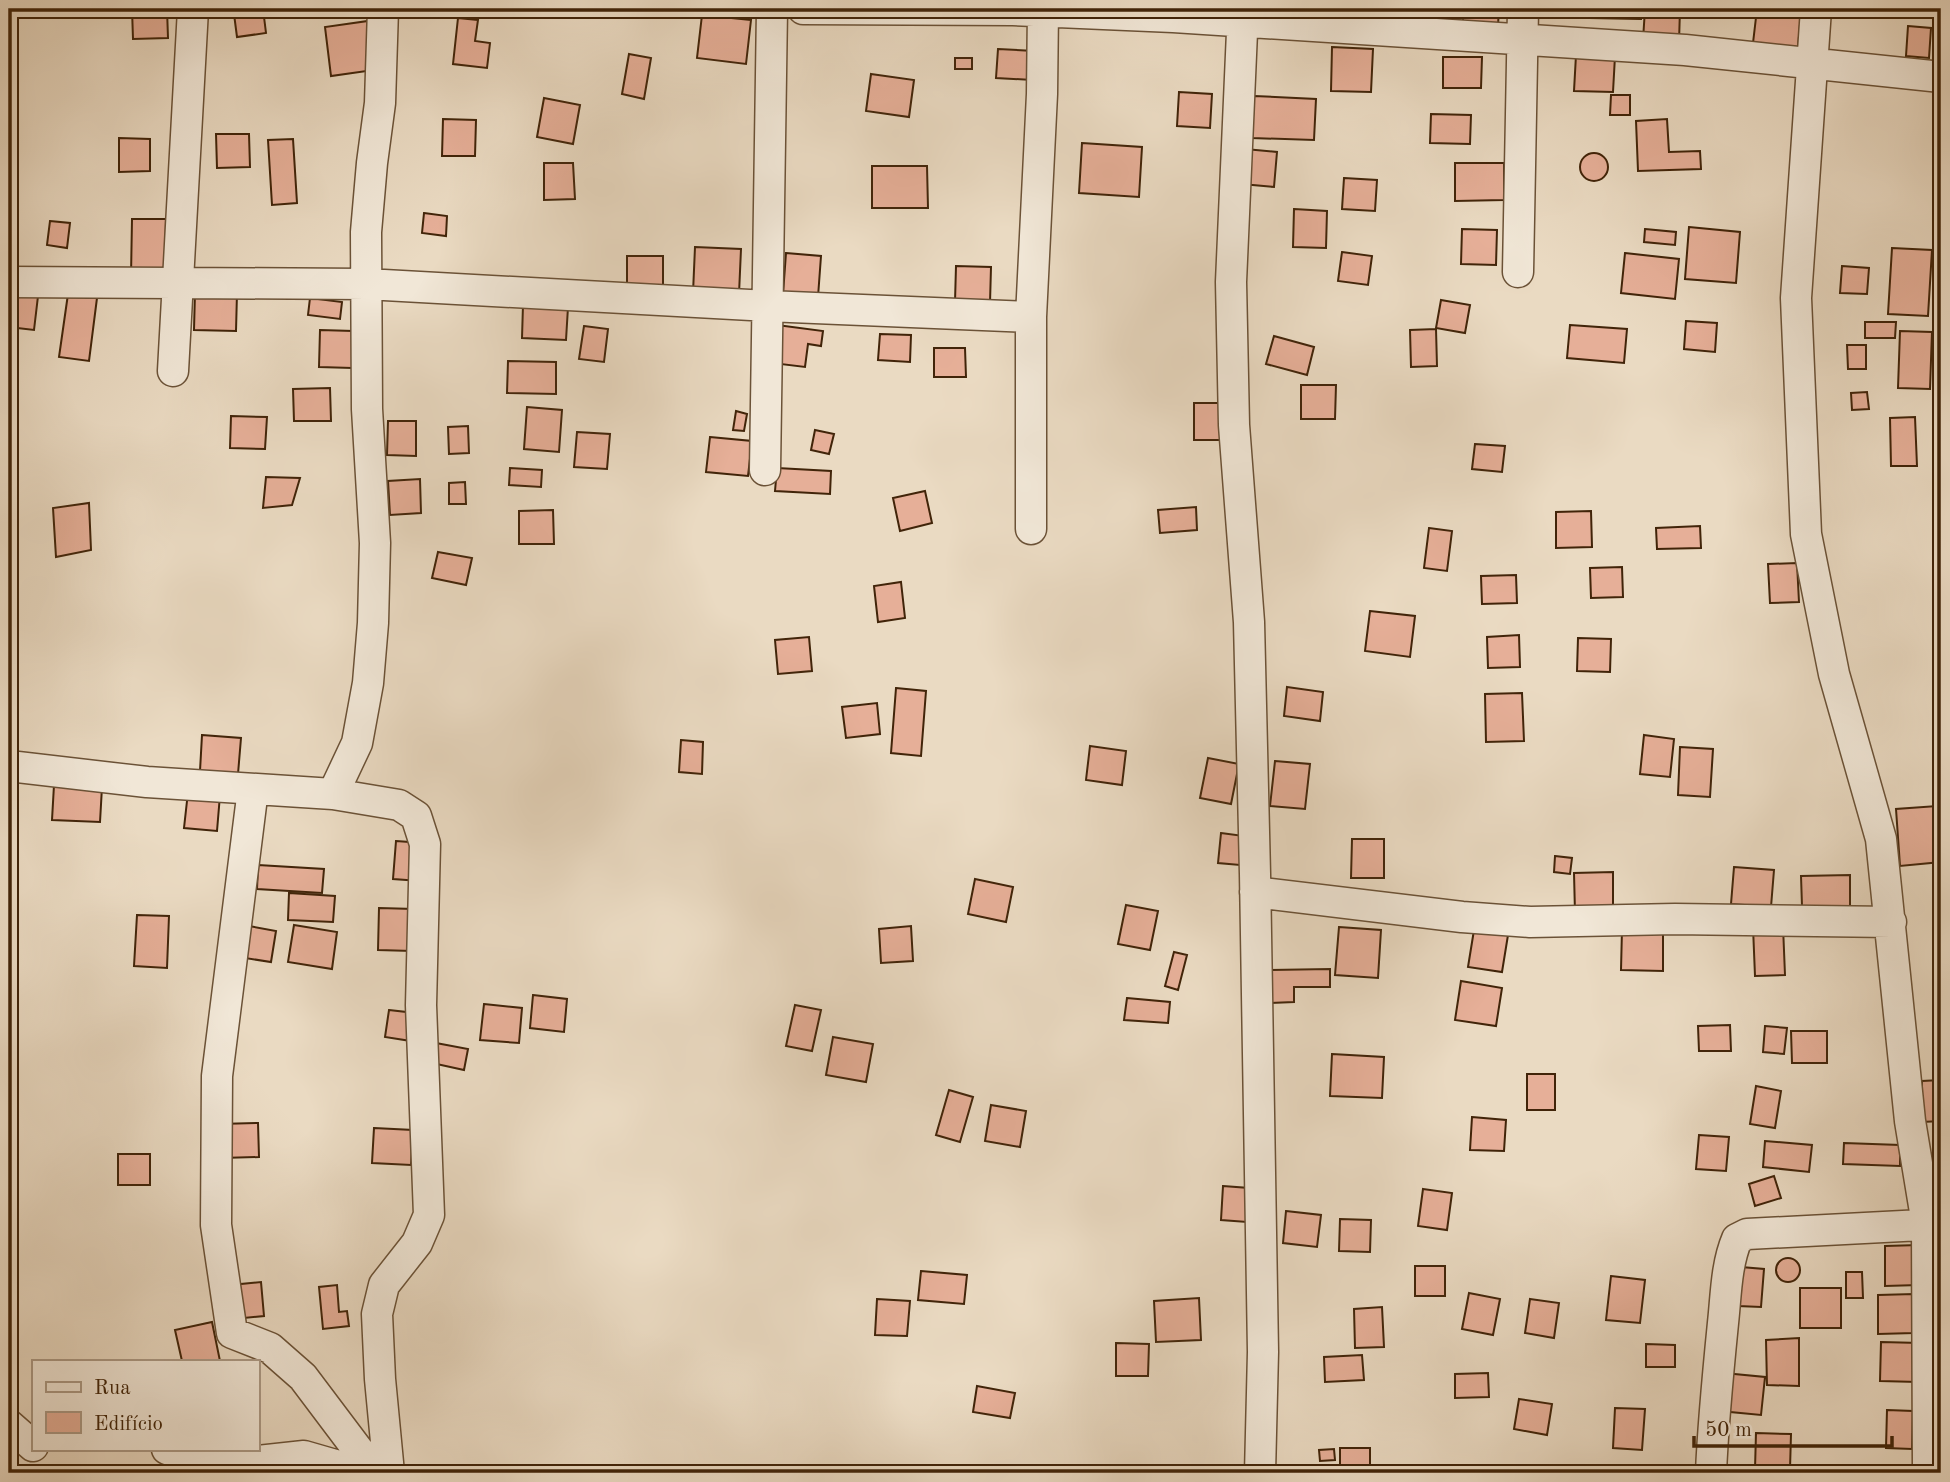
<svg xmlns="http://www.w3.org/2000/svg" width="1950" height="1482" font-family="'Old Standard TT',serif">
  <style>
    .building { fill: #e6af98; stroke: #412409; stroke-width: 2 }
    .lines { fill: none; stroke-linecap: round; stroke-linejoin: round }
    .minor-casing { stroke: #6b5237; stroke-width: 33 }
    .minor { stroke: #f1e7d7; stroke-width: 30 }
  </style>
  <rect width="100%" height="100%" fill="#eadac2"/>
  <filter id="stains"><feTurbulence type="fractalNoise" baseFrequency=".00286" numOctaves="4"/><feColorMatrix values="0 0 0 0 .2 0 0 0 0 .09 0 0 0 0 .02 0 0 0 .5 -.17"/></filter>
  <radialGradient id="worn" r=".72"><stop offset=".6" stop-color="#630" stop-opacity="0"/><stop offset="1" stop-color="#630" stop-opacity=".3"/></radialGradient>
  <!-- building -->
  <path class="building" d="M132 9H167L168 38 133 39Z
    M263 9 266 33 237 37 234 14Z
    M1463 9H1499L1498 25 1463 24Z
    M1590 9H1641V19L1590 18Z
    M1645 9H1680L1679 42 1643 40Z
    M1757 9 1801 12 1798 48 1753 43Z
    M702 15 751 20 746 64 697 58Z
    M458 18 478 20 475 41 490 43 487 68 453 64Z
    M368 21 374 70 331 76 325 27Z
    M1908 26 1931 28 1929 58 1906 56Z
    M1332 47 1373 49 1371 92 1331 91Z
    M998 49 1034 51 1032 80 996 78Z
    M629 54 651 58 644 99 622 94Z
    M1576 55 1615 56 1613 92 1574 91Z
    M1443 57H1482L1481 88H1443Z
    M955 58H972V69H955Z
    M871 74 914 80 909 117 866 111Z
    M1179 92 1212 94 1210 128 1177 126Z
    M1611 95H1630V115H1610Z
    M1254 96 1316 99 1314 140 1252 138Z
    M544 98 580 105 573 144 537 137Z
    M1431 114 1471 115 1470 144 1430 143Z
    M443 119 476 120 475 156H442Z
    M1667 119 1669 152 1700 151 1701 169 1638 171 1636 121Z
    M216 134H249L250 167 217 168Z
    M119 138 150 139V171L119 172Z
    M293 139 297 203 272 205 268 140Z
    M1082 143 1142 147 1139 197 1079 193Z
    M1245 149 1277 152 1274 187 1242 184Z
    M1580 167a14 14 0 1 1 28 0a14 14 0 1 1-28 0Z
    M544 163H573L575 199 544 200Z
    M1455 163H1504V200L1455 201Z
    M872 166H927L928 208H872Z
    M1344 178 1377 180 1375 211 1342 209Z
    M1294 209 1327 211 1326 248 1293 247Z
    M424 213 447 216 446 236 422 233Z
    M132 219H166L165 277 131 276Z
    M50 221 70 223 67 248 47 245Z
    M1689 227 1740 232 1736 283 1685 279Z
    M1462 229 1497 230 1496 265 1461 264Z
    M1645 229 1676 232 1675 245 1644 242Z
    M695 247 741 249 739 294 693 293Z
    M1892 248 1932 250 1928 316 1888 314Z
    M1342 252 1372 256 1368 285 1338 281Z
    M786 253 821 256 818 297 783 294Z
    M1625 253 1679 259 1675 299 1621 293Z
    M627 256H663V288L627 289Z
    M956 266 991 267 990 303 955 302Z
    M1842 266 1869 268 1867 294 1840 293Z
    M9 292 38 296 34 330 9 327Z
    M195 292 237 293 236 331 194 330Z
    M68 294 97 298 89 361 59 357Z
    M310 298 342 302 340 319 308 315Z
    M1441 300 1470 305 1465 333 1436 328Z
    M523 305 568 307 566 340 522 338Z
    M1686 321 1717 323 1715 352 1684 349Z
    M1865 322H1896L1895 338H1865Z
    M777 325 823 331 821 346 808 344 805 367 772 363Z
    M1570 325 1627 329 1624 363 1567 358Z
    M584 326 608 329 604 362 579 359Z
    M1436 329 1437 366 1411 367 1410 330Z
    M320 330 353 331 352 368 319 367Z
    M1900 331 1932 332 1930 389 1898 388Z
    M880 334 911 335 910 362 878 360Z
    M1274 336 1314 347 1307 375 1266 364Z
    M1847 345H1866V369H1848Z
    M934 348H965L966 377H934Z
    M508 361 556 362V394L507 393Z
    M1301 385H1336L1335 419H1301Z
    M330 388 331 421H294L293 389Z
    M1867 392 1869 409 1852 410 1851 393Z
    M1194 403H1223L1224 440H1194Z
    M527 407 562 410 559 452 524 449Z
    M736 411 747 414 744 431 733 430Z
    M231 416 267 417 265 449 230 448Z
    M1915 417 1917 466H1891L1890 418Z
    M388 421H416V456L387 455Z
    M468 426 469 453 449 454 448 427Z
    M815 430 834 434 829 454 811 450Z
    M577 432 610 434 607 469 574 467Z
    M710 437 752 441 748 476 706 472Z
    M1475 444 1505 446 1502 472 1472 469Z
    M510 468 542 470 541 487 509 485Z
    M777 468 831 471 830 494 775 491Z
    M266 477 300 478 292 505 263 508Z
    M420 479 421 513 390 515 388 481Z
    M465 482 466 504H449V483Z
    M925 491 932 523 900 531 893 498Z
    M89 503 91 550 56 557 53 508Z
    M1196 507 1197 530 1160 533 1158 510Z
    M553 510 554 544H519V511Z
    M1591 511 1592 547 1556 548V512Z
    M1700 526 1701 548 1657 549 1656 528Z
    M1429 528 1452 531 1447 571 1424 568Z
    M438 552 472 558 466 585 432 578Z
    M1797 563 1799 602 1770 603 1768 564Z
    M1622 567 1623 597 1591 598 1590 568Z
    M1516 575 1517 603 1482 604 1481 576Z
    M901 582 905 618 878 622 874 586Z
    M1370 611 1415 616 1410 657 1365 651Z
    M1519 635 1520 667 1488 668 1487 637Z
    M809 637 812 671 778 674 775 640Z
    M1578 638 1611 639 1610 672 1577 671Z
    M1287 687 1323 692 1320 721 1284 716Z
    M896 688 926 691 921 756 891 753Z
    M1522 693 1524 741 1486 742 1485 694Z
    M877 703 880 734 846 738 842 707Z
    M202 735 241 738 238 774 200 771Z
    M1644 735 1674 739 1670 777 1640 774Z
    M681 740 703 742 702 774 679 772Z
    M1090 746 1126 751 1122 785 1086 780Z
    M1680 747 1713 749 1710 797 1678 795Z
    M1208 758 1239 764 1231 804 1200 798Z
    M1275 761 1310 764 1305 809 1270 806Z
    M54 785 102 787 100 822 52 820Z
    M188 792 220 795 217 831 184 828Z
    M1937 806 1941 862 1900 866 1896 809Z
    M1221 833 1244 836 1240 865 1218 863Z
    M1352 839H1384V878H1351Z
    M396 841 423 843 420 881 393 879Z
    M1555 856 1572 858 1570 874 1554 872Z
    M258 865 324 869 322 893 257 889Z
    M1734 867 1774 870 1771 907 1731 904Z
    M1613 872V913H1575L1574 873Z
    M1850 875V906H1802L1801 876Z
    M975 879 1013 887 1006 922 968 914Z
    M289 893 335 896 333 922 288 920Z
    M1126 905 1158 911 1150 950 1118 944Z
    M379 908 414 909 412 951 378 950Z
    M9 915H17V950H9Z
    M137 915 169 916 167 968 134 966Z
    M294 925 337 932 332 969 288 962Z
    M249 926 276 931 271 962 245 958Z
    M911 926 913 961 881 963 879 929Z
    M1783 926 1785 975 1755 976 1753 927Z
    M1339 927 1381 930 1378 978 1335 975Z
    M1622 929H1663V971L1621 970Z
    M1474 930 1508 935 1502 972 1468 967Z
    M1174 952 1187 955 1178 990 1165 986Z
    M1330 969V987H1294V1002L1268 1003 1267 970Z
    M1461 981 1502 988 1496 1026 1455 1020Z
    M533 995 567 999 564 1032 530 1028Z
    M1127 998 1170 1002 1168 1023 1124 1020Z
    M484 1004 522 1008 519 1043 480 1040Z
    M795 1005 821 1010 812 1051 786 1046Z
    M389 1010 415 1013 411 1041 385 1037Z
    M1730 1025 1731 1051H1699L1698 1026Z
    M1765 1026 1787 1028 1784 1054 1763 1052Z
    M1791 1031H1827V1063H1792Z
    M833 1037 873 1044 866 1082 826 1075Z
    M436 1043 468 1049 464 1070 432 1063Z
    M1332 1054 1384 1057 1382 1098 1330 1096Z
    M1527 1074H1555V1110H1527Z
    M1941 1080V1121L1922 1122V1081Z
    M1756 1086 1781 1091 1775 1128 1750 1124Z
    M949 1090 973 1097 960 1142 936 1135Z
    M991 1105 1026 1111 1020 1147 985 1141Z
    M1472 1117 1506 1120 1504 1151 1470 1150Z
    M258 1123 259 1157 221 1158 219 1124Z
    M374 1128 413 1130 411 1165 372 1163Z
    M1699 1135 1729 1137 1726 1171 1696 1169Z
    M1765 1141 1812 1145 1809 1172 1763 1167Z
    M1844 1143 1900 1145V1166L1843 1164Z
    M118 1154H150V1185H118Z
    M1774 1176 1781 1198 1755 1206 1749 1184Z
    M1223 1186 1249 1188 1247 1222 1221 1220Z
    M1423 1189 1452 1193 1447 1230 1418 1226Z
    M1286 1211 1321 1215 1317 1247 1283 1243Z
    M1340 1219 1371 1220 1370 1252 1339 1251Z
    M1919 1245V1285L1885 1286V1246Z
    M1776 1270a12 12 0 1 1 24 0a12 12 0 1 1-24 0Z
    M1415 1266H1445V1296H1415Z
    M1741 1267 1764 1269 1761 1307 1738 1306Z
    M921 1271 967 1275 964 1304 918 1300Z
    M1846 1272H1862L1863 1298H1846Z
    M1611 1276 1645 1280 1640 1323 1606 1320Z
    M261 1282 264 1316 234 1319 231 1285Z
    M337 1285 339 1312 347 1311 349 1326 323 1329 319 1287Z
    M1800 1288H1841V1328H1800Z
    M1469 1293 1500 1299 1493 1335 1462 1329Z
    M1914 1294V1333L1878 1334V1295Z
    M1199 1298 1201 1340 1156 1342 1154 1301Z
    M877 1299 910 1301 907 1336 875 1335Z
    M1530 1299 1559 1303 1554 1338 1525 1333Z
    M1382 1307 1384 1347 1355 1348 1354 1309Z
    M212 1322 220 1361H182L175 1330Z
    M1799 1338V1386L1767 1385 1766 1340Z
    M1881 1342 1920 1343 1918 1382 1880 1381Z
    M1116 1343 1149 1344 1148 1376H1116Z
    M1646 1344 1675 1345V1367H1646Z
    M1362 1355 1364 1380 1325 1382 1324 1357Z
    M1488 1373 1489 1397 1455 1398V1374Z
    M1724 1373 1765 1377 1761 1415 1720 1411Z
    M977 1386 1015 1393 1010 1418 973 1412Z
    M1519 1399 1552 1404 1547 1435 1514 1429Z
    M1615 1408 1645 1409 1642 1450 1613 1448Z
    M1887 1410 1913 1411 1912 1449 1886 1448Z
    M1756 1433 1791 1434 1790 1469H1755Z
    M1340 1448H1370V1473H1340Z
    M1334 1449 1335 1460 1320 1461 1319 1450Z
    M823 1467 857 1470V1473H823Z
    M914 1470H944V1473H914Z"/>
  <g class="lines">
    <!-- minor casing -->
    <g class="minor-casing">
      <path id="minor" d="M803 9 1013 10 1173 17 1685 50 1941 77
        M1243 9 1231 282 1234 425 1249 622 1255 874 1263 1352 1260 1473
        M1816 9 1796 298 1806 534 1834 674 1881 839 1910 1121 1927 1224 1928 1473
        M1518 272 1523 9
        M9 282 366 284 767 306 1031 317
        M173 371 193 9
        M765 470 772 9
        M1031 529V317L1042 94 1043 9
        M9 766 147 782 333 794 399 805 416 816 425 844 421 1005 429 1215 417 1243 384 1285 377 1314 380 1379 389 1473
        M253 789 217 1076 216 1225 232 1333 270 1348 303 1377 358 1450 380 1473
        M333 794 357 743 368 683 373 623 375 543 367 409 366 232 372 163 380 103 383 9
        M1255 892 1462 917 1530 922 1675 919 1891 922
        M9 1425 33 1446
        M167 1449 211 1466 304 1456 363 1473
        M1711 1473C1713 1423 1718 1373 1723 1323 1726 1296 1726 1265 1737 1239L1747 1234 1941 1224"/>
    </g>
    <!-- minor -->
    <use href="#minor" class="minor"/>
  </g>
  <!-- margin -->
  <rect width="1950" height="1482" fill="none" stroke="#eadac2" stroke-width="35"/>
  <rect x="10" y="10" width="1929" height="1461" fill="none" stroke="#412409" stroke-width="3.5"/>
  <rect x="18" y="18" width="1915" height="1447" fill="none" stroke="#412409" stroke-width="2"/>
  <!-- legend -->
  <rect x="32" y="1360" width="228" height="91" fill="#f1e7d7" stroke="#ab9985" stroke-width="2"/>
  <rect x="46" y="1382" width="35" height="10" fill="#f1e7d7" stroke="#ab9985" stroke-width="2"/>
  <text x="94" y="1394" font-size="21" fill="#412409">Rua</text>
  <rect x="46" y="1412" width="35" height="21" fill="#e6af98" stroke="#ab9985" stroke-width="2"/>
  <text x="94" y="1430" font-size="21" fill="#412409">Edifício</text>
  <!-- scale -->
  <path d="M1694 1436v10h198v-10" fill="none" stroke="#412409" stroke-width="3.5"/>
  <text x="1705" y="1436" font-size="21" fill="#412409" stroke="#f1e7d7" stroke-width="5" paint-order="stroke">50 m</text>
  <rect width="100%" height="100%" filter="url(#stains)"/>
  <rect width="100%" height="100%" fill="url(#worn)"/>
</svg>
